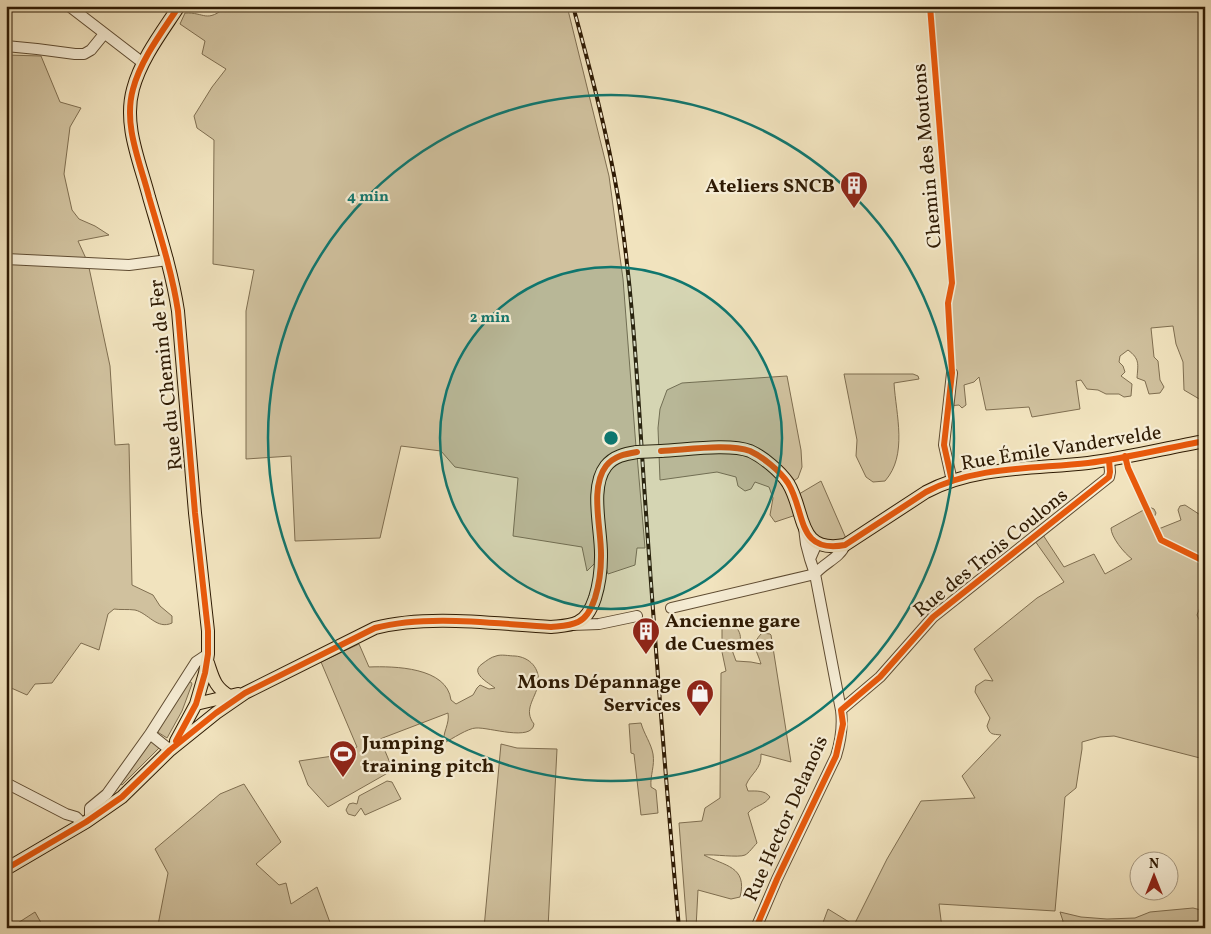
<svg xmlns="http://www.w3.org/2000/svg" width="1211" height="934" font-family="Vollkorn,serif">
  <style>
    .green { fill: #d0c19e; stroke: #7f6e50 }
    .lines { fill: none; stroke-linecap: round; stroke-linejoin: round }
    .minor-casing { stroke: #5f4c32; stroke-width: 12 }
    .major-casing { stroke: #2e1a03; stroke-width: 14 }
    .minor { stroke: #f6edd5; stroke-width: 10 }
    .major { stroke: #f1e3be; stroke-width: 12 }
    .rail-casing { stroke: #2e1a03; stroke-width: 4 }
    .rail { stroke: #f6edd5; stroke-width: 2; stroke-dasharray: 5.5; stroke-linecap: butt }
    .major-bridge-casing { stroke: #2e1a03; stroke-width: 14; stroke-linecap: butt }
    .major-bridge { stroke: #f1e3be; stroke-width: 12 }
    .cycleway-casing { stroke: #f6edd5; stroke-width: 9 }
    .cycleway { stroke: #e8590c; stroke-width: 6 }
    .ring { fill: none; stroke: #0f766e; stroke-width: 2.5 }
    .labels { text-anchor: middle; stroke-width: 4.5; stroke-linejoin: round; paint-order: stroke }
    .street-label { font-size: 20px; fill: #2e1a03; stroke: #f6edd5 }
    .poi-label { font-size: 20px; font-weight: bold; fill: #2e1a03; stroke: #f6edd5; text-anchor: end }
    .centre { fill: #0f766e; stroke: #f6edd5; stroke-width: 2.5 }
    .ring-label { font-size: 15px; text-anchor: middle; font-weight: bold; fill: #0f766e; stroke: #f6edd5; stroke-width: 4.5; stroke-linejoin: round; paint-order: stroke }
  </style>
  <rect width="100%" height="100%" fill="#f1e3be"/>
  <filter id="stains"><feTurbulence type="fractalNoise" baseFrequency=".004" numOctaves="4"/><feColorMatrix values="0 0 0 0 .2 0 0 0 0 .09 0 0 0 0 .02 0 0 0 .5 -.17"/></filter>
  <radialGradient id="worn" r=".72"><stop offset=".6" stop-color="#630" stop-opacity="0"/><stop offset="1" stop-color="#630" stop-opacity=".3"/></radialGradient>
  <!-- green -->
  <path class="green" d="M227 6H268L273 10 316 9V6H567L609 176 623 279 636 447 616 464 637 455 645 548H637L635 565 608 574 602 556 587 571 582 547 513 536 518 478 455 467 441 451 401 446 380 538 295 541 291 456 246 459V311L254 270 213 264 214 140 197 128 194 116 212 87 226 69 202 54 205 41 180 24 185 13C205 12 206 24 227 6Z
    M930 6H1205V415L1201 400 1184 390 1183 362 1176 344 1173 326 1151 328 1154 357 1158 361 1160 380 1164 387 1160 393 1149 394 1145 381 1137 378C1138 364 1140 359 1128 350L1120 356 1119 362 1123 366 1125 372 1121 376 1132 384 1131 396 1124 397 1119 394H1106L1098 390 1087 389 1081 380 1076 381 1080 409 1032 417 1029 407 986 410 979 377 974 382 964 385 966 405 962 408 959 405 948 406 952 362 948 303 952 283Z
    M6 55 41 56 60 102 81 108 70 127 64 174 72 210 79 219 95 226 109 235 78 241 88 263 110 366 115 445 129 444 132 585 153 595 160 606 172 616V623C157 630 148 613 135 610 128 609 120 610 114 609L108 614 99 650 81 643 52 683 35 684 27 695 9 687 11 660 6 658Z
    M844 374H913L918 376 919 379 894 383C896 415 908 455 885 481L873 482 866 477 856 456 857 440Z
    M787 376 801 450 802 467 798 478 789 484 794 497 821 481 848 543 823 546 799 514 775 522 770 515 773 498 769 487 755 482 751 489 745 491 738 486 736 477 717 472 660 480 658 428 660 409 667 390 682 383Z
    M1185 505 1205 518V559H1201L1205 567V595L1197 615 1205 632V719L1200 758 1114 736 1100 737 1082 742V749L1076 788 1065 797 1055 911 939 904 942 928H821L828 909 854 925 887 859 921 801 975 798 962 776 1001 735C992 734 990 735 987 726L990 718 975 692 976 686 985 680 993 681 974 649 1037 598 1064 582 1035 541 1043 535 1064 567 1094 554 1105 574 1132 559C1124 553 1111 537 1111 528L1149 507 1154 509 1156 513 1152 522 1156 530 1181 520 1178 510 1180 506Z
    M725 622C735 622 744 634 739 644 737 647 734 648 732 650L736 661 751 662 761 664C757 650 750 645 762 633L770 634 771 635 791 762 761 754C762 769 751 773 746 785L748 791C756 791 765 790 770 797 764 806 755 805 748 813L757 843C753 847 749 853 745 855 739 858 713 854 704 855 724 866 748 866 740 897L731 899 698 890 696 928H687L679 823 702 821 705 808 720 798 721 673 726 671 722 652V626Z
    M359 644 369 667C394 666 447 667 451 700L456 704 473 695 477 688 480 685 489 689 495 688C489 683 469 673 482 664 486 661 491 657 496 656 501 654 509 656 515 656 529 657 541 668 538 685 535 699 523 710 534 724 532 742 489 727 476 728 468 728 452 739 444 743 442 733 450 724 448 713L380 739 393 770 328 807 308 785 299 761 333 756 357 747 321 662Z
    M188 682H191L192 684 182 711 167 738 156 731Z
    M641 723C644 734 651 743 653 754 655 766 650 775 651 787L656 790 658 813 641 815 634 754 631 753 629 724Z
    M150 738 160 747 122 785 119 783Z
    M501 744 517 748 557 749 548 928H484Z
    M387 781 392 782 401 799 365 815 361 808 355 816 348 814 346 810 349 804 353 803 357 804 359 796Z
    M244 784 281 842 256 864 279 885 286 883 291 904 317 887 332 928H154L158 925 168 873 155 849 220 794Z
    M1193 908 1205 911V928H1061L1063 921 1060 912 1081 917 1107 919 1135 918 1150 912Z
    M35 912 44 928H10Z"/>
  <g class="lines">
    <!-- minor casing -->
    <g class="minor-casing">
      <path id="minor" d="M69 6 143 63
        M6 46 37 49 75 54H84L91 50 104 34
        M6 259 129 265 168 260
        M952 373 944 445 952 481
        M804 528 806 544 810 559
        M671 608 815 574C824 563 840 558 845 545
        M572 625 599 624 637 616
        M841 710 880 677 933 617 1109 477 1110 472 1109 460
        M150 734 170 750
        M6 783 66 814 76 817 83 824
        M90 820V808L107 794 150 734 196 662 208 654
        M756 928 777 879 836 756C841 740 843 726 841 710L815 574 810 559 817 543"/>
    </g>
    <!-- major casing -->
    <g class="major-casing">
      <path id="major" d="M661 451C685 450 729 443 750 451 763 457 780 471 788 483 806 512 796 554 845 545L926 492C974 466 1035 469 1088 463 1127 458 1166 448 1205 441
        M208 663C213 678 215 688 230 696
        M196 704 238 694
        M176 741 196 704 205 673 208 654V631L195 513 178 311C172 272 160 235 149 197 140 162 123 125 133 89 141 59 162 32 179 6
        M6 869 86 822 122 797 170 750 216 713 245 693 375 628C428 614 496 624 551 627 560 626 570 626 578 622 587 618 592 607 595 598 599 585 601 570 601 557 602 531 589 488 606 466 614 456 625 454 637 452"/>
    </g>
    <!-- minor -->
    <use href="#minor" class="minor"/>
    <!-- major -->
    <use href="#major" class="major"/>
    <!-- rail casing -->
    <g class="rail-casing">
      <path id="rail" d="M573 6C590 69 607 132 618 197 634 297 638 399 645 499 655 642 666 785 679 928"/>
    </g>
    <!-- rail -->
    <use href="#rail" class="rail"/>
    <!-- major-bridge casing -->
    <g class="major-bridge-casing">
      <path id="major-bridge" d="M637 452 661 451"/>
    </g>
    <!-- major-bridge -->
    <use href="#major-bridge" class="major-bridge"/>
    <!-- cycleway casing -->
    <g class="cycleway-casing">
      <path id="cycleway" d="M930 6 952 283 948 303 952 373 944 445 952 481
        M661 451C685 450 729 443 750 451 763 457 780 471 788 483 806 512 796 554 845 545L926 492C974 466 1035 469 1088 463 1127 458 1166 448 1205 441
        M1125 456 1128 468 1161 540 1202 560 1205 567
        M176 741 196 704 205 673 208 654V631L195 513 178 311C172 272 160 235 149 197 140 162 123 125 133 89 141 59 162 32 179 6
        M6 869 86 822 122 797 170 750 216 713 245 693 375 628C428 614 496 624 551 627 560 626 570 626 578 622 587 618 592 607 595 598 599 585 601 570 601 557 602 531 589 488 606 466 614 456 625 454 637 452
        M756 928 777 879 836 756 843 724 841 710 880 677 933 617 1109 477 1110 472 1109 460"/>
    </g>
    <!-- cycleway -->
    <use href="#cycleway" class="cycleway"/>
  </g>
  <!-- distance rings -->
  <circle cx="611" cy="438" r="171" fill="#0f766e" fill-opacity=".12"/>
  <g class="ring">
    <circle cx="611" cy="438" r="171"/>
    <circle cx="611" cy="438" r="343"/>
  </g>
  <!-- icons -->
  <defs>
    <g id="building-pin" transform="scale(1.4375)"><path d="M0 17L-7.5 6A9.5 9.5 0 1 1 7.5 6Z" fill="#8f2418" stroke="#f6edd5"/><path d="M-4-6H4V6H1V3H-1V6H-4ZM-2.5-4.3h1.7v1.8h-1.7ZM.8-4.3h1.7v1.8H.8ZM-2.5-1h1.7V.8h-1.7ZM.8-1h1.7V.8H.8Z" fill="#fff"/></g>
    <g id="shop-pin" transform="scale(1.4375)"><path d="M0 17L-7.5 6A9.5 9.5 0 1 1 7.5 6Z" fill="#8f2418" stroke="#f6edd5"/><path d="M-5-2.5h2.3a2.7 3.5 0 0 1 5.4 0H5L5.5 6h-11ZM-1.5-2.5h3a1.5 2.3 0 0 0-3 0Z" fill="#fff"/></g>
    <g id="stadium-pin" transform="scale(1.4375)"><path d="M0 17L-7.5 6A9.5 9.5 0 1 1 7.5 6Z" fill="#8f2418" stroke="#f6edd5"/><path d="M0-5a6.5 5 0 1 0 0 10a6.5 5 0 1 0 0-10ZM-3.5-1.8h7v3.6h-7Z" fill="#fff"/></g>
  </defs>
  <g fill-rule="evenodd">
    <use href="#building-pin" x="854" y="185"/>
    <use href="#building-pin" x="646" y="631"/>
    <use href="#shop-pin" x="700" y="693"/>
    <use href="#stadium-pin" x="343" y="754"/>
  </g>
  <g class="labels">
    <!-- street labels -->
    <g class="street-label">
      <text transform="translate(926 156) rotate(-95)" y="7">Chemin des Moutons</text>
      <text transform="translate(165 375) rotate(-96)" y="7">Rue du Chemin de Fer</text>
      <text transform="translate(1061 447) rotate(-9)" y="7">Rue Émile Vandervelde</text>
      <text transform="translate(990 552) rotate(-39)" y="7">Rue des Trois Coulons</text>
      <text transform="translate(785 818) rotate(-66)" y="7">Rue Hector Delanois</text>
    </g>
    <!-- poi labels -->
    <g class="poi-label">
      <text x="835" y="192">Ateliers SNCB</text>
      <text x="665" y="627" text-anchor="start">Ancienne gare<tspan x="665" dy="23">de Cuesmes</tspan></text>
      <text x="681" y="688">Mons Dépannage<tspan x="681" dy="23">Services</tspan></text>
      <text x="362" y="749" text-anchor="start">Jumping<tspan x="362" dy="23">training pitch</tspan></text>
    </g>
  </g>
  <circle cx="611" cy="438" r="8" class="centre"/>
  <g class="ring-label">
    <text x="368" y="201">4 min</text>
    <text x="490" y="322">2 min</text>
  </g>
  <!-- margin -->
  <rect width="1211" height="934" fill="none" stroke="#f1e3be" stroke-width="25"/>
  <rect x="8" y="8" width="1196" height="919" fill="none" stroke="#2e1a03" stroke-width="2.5"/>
  <rect x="12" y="12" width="1186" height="909" fill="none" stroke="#2e1a03"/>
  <!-- north arrow -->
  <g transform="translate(1154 876)"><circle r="24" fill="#f6edd5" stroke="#a69981"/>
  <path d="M0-4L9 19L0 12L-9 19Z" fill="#8f2418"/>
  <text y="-8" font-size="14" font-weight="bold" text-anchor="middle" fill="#2e1a03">N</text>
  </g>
  <rect width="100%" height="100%" filter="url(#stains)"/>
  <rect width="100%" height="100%" fill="url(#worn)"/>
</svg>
